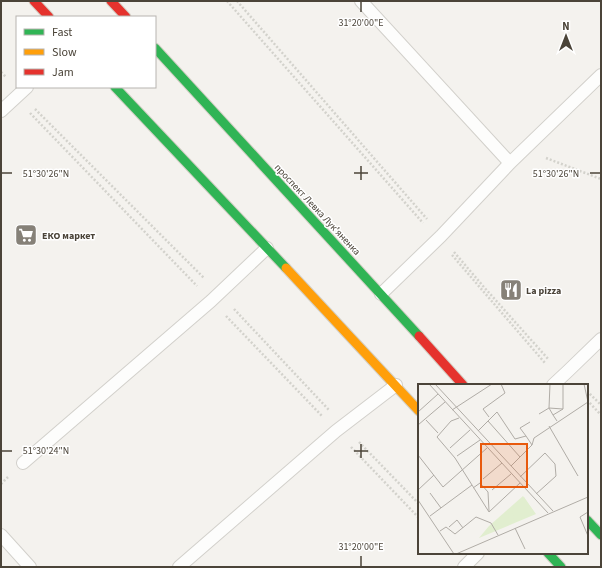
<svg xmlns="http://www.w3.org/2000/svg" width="602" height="568" font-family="'Source Sans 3',sans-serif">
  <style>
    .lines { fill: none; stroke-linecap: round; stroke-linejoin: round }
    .lane-casing { stroke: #d2d0cb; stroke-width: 14 }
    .fast-casing { stroke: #d3cfc5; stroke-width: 11 }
    .slow-casing { stroke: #d3cfc5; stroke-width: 11 }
    .jam-casing { stroke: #d3cfc5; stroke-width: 11 }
    .path { stroke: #d3d2cc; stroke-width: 2.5; stroke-dasharray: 2 2; stroke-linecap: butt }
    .lane { stroke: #fdfdfc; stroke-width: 12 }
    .fast { stroke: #30b455; stroke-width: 9 }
    .slow { stroke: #ff9f0a; stroke-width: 9 }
    .jam { stroke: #e5322d; stroke-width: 9 }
    .ticks { fill: none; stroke: #4b4439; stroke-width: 1.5 }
    .labels { text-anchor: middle; stroke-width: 3; stroke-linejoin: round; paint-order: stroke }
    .street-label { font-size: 10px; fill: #4b4439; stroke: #fff }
    .poi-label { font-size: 10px; font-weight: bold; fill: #4b4439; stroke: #fff; text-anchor: start }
    .inset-road { fill: none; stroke: #b0aca6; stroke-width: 1 }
    .view { fill: #e8590c; fill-opacity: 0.15; stroke: #e8590c; stroke-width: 2 }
    .inset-edge { fill: none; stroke: #4b4439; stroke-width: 2 }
    .ticks-label { font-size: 10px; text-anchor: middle; fill: #4b4439; stroke: #fff; stroke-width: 3; stroke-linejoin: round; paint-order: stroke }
  </style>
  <rect width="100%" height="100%" fill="#f4f2ee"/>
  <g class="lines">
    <!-- lane casing -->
    <g class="lane-casing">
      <path id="lane" d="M361 1 510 163
        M1 111 27 87
        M381 294 441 236 510 163 601 75
        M553 385 568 371 601 339
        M23 463 211 301 267 248
        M1 535 30 567
        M179 567 336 431 396 385
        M464 567 478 553"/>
    </g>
    <!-- fast casing -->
    <g class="fast-casing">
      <path id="fast" d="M155 48 419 336
        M115 87 286 268
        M587 520 601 535
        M548 553 561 567"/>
    </g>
    <!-- slow casing -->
    <g class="slow-casing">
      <path id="slow" d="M286 268 419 411"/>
    </g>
    <!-- jam casing -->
    <g class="jam-casing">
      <path id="jam" d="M34 1 49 17
        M111 1 126 17
        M419 336 463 385"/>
    </g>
    <!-- path -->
    <path class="path" d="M227 1 423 223
      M237 1 427 219
      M1 72 6 77
      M35 109 204 278
      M30 113 197 286
      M546 158 601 179
      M454 252 483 286 549 360
      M452 255 545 363
      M234 309 329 410
      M226 316 322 416
      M587 391 601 405
      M587 400 601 415
      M359 442 419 504
      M351 447 419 518
      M1 484 8 477"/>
    <!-- lane -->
    <use href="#lane" class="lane"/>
    <!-- fast -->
    <use href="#fast" class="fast"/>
    <!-- slow -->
    <use href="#slow" class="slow"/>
    <!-- jam -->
    <use href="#jam" class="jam"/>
  </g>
  <!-- ticks -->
  <path class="ticks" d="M361 2V12M361 166V180M2 173H12M354 173H368M590 173H600M361 444V458M2 451H12M354 451H368M361 556V566"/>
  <!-- icons -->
  <defs>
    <g id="supermarket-square" transform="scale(1.15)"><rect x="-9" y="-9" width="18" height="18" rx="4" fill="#868178" stroke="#fff"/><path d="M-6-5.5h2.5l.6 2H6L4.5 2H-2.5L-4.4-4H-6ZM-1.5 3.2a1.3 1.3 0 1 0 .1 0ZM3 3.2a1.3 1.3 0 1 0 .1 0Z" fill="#fff"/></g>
    <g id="restaurant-square" transform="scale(1.15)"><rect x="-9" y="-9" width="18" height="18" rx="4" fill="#868178" stroke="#fff"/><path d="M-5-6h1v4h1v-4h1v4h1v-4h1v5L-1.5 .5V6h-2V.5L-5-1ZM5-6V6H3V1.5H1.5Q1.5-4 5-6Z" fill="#fff"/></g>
  </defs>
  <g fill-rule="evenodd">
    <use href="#supermarket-square" x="26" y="235"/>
    <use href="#restaurant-square" x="511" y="290"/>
  </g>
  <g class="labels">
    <!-- street labels -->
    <g class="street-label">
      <text transform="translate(318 209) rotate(47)" y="4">проспект Левка Лукʼяненка</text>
    </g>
    <!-- poi labels -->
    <g class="poi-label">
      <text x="42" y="239">ЕКО маркет</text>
      <text x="526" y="294">La pizza</text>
    </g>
  </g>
  <!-- overview -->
  <g transform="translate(418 384)">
    <rect width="170" height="170" fill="#f4f2ee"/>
    <path d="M105 112 118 130 61 154 71 142Z" fill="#e1eecf"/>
    <path d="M106 113 116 128 97 138 94 128 96 121ZM93 124 90 132 93 139 78 145 74 141Z" fill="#e1eecf"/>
    <path class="inset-road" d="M11 0 130 129M17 0 135 127M132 0 131 24 145 25M34 26 74 0M0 28 20 10M121 30 131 24 135 31M71 33 65 25 87 9 83 0M41 34 33 37 19 53 37 74 71 128M8 36 20 49M70 37 79 28 97 55 108 52 114 61M139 37 135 31 145 25V0M0 41 27 18M131 42 160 92M60 47 70 37 102 73M108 52 102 44 112 38M32 64 52 46M0 71 25 103 69 64M39 72 62 56M93 82 114 61 116 54 170 18 166 0M102 93 127 69 137 80 138 92 118 110M65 95 84 79M55 104 62 99 70 108 71 127M0 106 16 91M74 106 93 90M12 109 23 124M0 116 36 170M71 128 102 99M170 128 162 133 170 152M12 132 54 101M31 143 39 136 45 144M97 144 107 165M22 147 28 143 37 150 58 133 73 139 80 151M38 170 170 113"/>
    <path class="view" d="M63 60H109V103H63Z"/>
    <rect width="170" height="170" class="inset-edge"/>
  </g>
  <g class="ticks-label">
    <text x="361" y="26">31°20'00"E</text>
    <text x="46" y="177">51°30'26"N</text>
    <text x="556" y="177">51°30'26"N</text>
    <text x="46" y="454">51°30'24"N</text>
    <text x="361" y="550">31°20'00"E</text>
  </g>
  <!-- border -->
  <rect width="602" height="568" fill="none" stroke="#4b4439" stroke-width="4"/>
  <!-- legend -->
  <rect x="16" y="16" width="140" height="72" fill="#ffffff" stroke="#b7b4b0"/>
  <rect x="24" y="29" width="20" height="6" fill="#30b455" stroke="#b7b4b0"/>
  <text x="52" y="36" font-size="12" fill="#4b4439">Fast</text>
  <rect x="24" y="49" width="20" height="6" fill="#ff9f0a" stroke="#b7b4b0"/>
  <text x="52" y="56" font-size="12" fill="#4b4439">Slow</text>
  <rect x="24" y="69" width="20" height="6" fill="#e5322d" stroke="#b7b4b0"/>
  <text x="52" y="76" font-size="12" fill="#4b4439">Jam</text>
  <!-- north arrow -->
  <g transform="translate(566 36)" stroke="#ffffff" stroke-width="3" paint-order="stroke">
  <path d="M0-3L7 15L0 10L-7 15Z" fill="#4b4439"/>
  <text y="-6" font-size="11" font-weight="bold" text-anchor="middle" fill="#4b4439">N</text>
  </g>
</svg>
